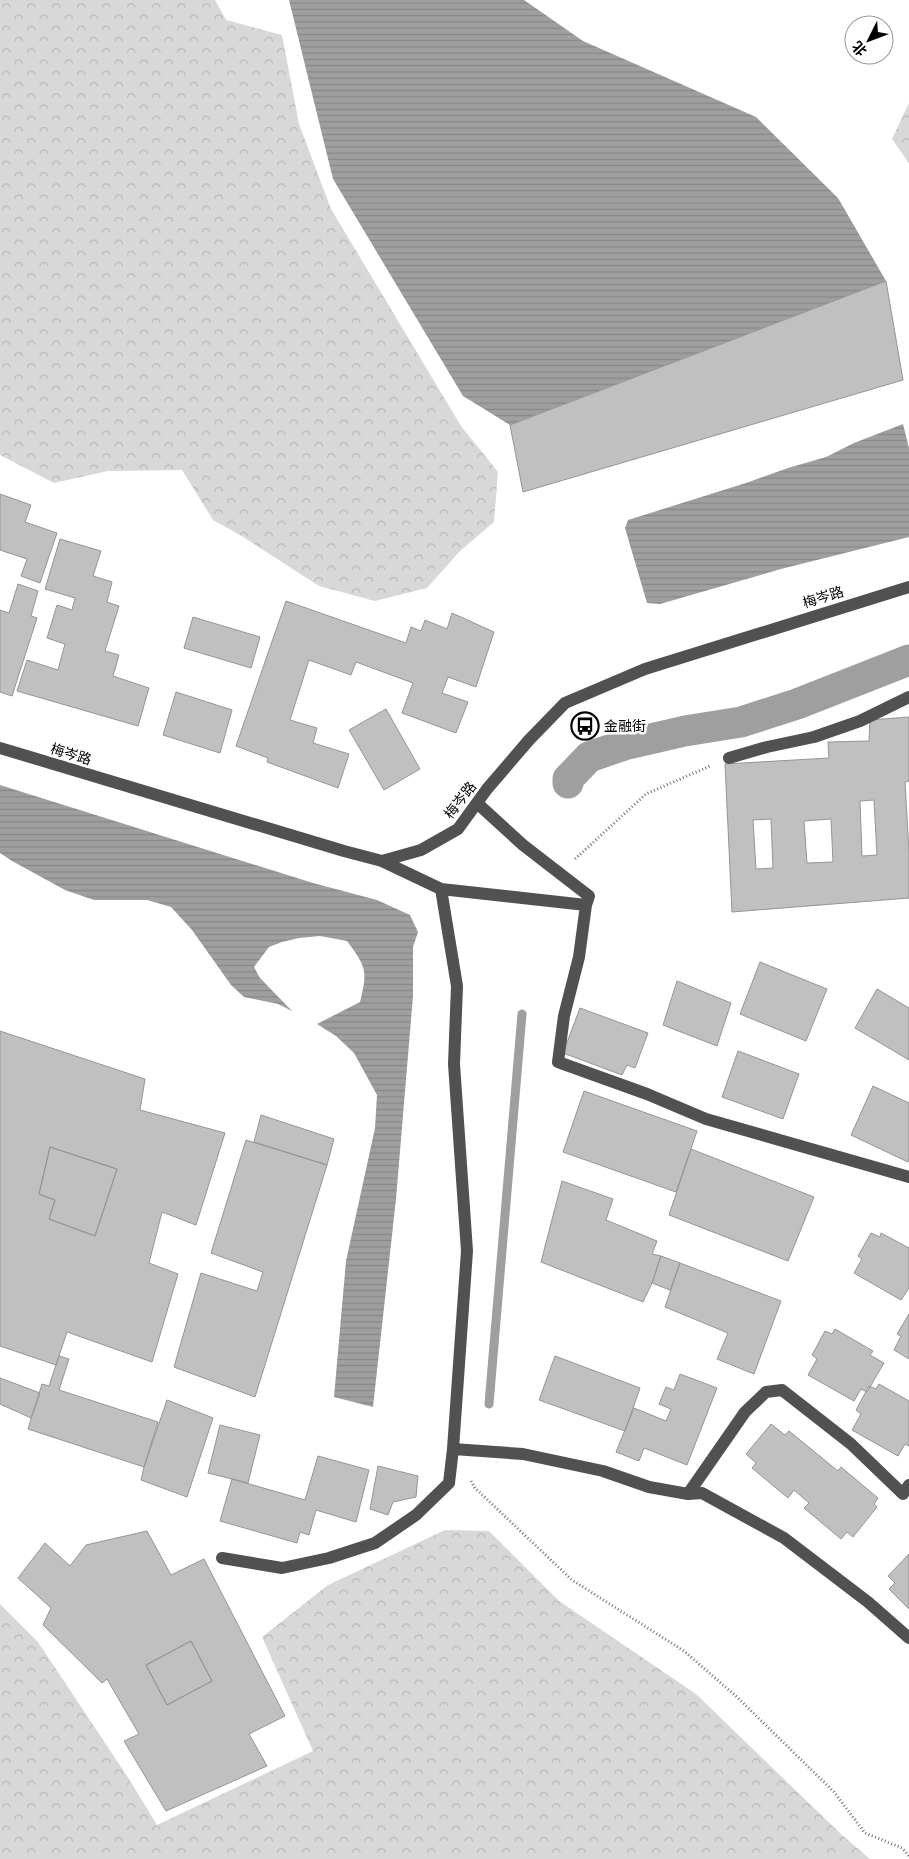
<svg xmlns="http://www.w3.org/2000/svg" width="909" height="1859" font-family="'IBM Plex Sans','Noto Sans SC',sans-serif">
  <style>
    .forest { fill: url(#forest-crowns) }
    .water { fill: url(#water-rules) }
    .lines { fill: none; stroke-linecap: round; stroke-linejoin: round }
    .stream { stroke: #9f9f9f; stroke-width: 9 }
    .canal { stroke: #9f9f9f; stroke-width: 31 }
    .building { fill: #c0c0c0; stroke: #959595; fill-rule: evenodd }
    .path { stroke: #737373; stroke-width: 3; stroke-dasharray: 1 2.5; stroke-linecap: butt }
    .minor { stroke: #515151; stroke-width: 12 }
    .labels { text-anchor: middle; stroke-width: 5; stroke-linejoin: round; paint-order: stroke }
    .street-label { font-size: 14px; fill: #000; stroke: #fff }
    .poi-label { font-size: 14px; fill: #000; stroke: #fff; text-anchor: start }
  </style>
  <defs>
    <pattern id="forest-crowns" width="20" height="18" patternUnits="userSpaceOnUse" patternTransform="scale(1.25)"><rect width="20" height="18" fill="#d8d8d8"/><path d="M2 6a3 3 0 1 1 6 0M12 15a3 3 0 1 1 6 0" fill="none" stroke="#b8b8b8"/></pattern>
    <pattern id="water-rules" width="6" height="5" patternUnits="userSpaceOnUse" patternTransform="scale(1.25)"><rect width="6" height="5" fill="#9f9f9f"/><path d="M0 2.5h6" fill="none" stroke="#878787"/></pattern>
  </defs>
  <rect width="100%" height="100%" fill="#fff"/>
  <!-- forest -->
  <path class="forest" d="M0 0H215L226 20 282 35 299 124 331 209 461 426 498 472 494 522 460 551 427 588 375 601 319 586 240 535 213 520 182 470 108 471 54 483 0 455Z
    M909 103V163L892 139Z
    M445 1530 489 1531 559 1601 696 1694 842 1835 870 1859H0V1604L38 1642 129 1779 157 1825 313 1751 262 1637 328 1585Z"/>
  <!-- water -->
  <path class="water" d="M289 0H524L583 41 756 117 838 198 886 281 510 425 463 396 333 179Z
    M903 424 909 448V537L781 569 660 604 647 603 625 528 628 520 749 482 788 468 826 457 854 443Z
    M0 785 313 883 377 900 410 915 418 932 413 947V996L396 1199 373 1407 334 1397 346 1261 375 1128 377 1095 354 1053 336 1036 317 1024 360 1002C368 970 366 967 347 941L320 936 299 938 282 942 269 947 254 967 260 978 292 1011 278 1004 244 997 231 985 192 930 171 907 147 900H94L65 890 12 861 0 853Z"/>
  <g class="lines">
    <!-- stream -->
    <path class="stream" d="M489 1404 522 1014"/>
    <!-- canal -->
    <path class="canal" d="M568 783V779L589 757 624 745 685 731 741 722 797 704 909 660"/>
  </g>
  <!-- building -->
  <path class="building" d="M886 281 903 380 523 492 510 425Z
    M0 494 31 505 25 522 57 533 40 583 21 576 27 559 0 550Z
    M60 539 101 551 93 576 112 582 107 602 119 606 105 651 119 655 113 676 149 688 138 726 17 691 27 660 58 670 65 644 47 638 57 605 72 610 75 598 45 589Z
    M18 584 38 591 31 616 37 618 12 696 0 692V610L9 613Z
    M286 601 406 643 411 627 421 631 425 620 447 629 452 613 494 632 476 687 448 677 442 693 468 702 456 733 402 713 413 683 356 662 351 675 309 660 290 720 317 728 313 743 349 754 338 788 267 762 268 758 236 746Z
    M193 617 260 637 251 668 184 648Z
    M176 692 232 710 220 753 163 735Z
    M386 709 420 769 384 790 349 730Z
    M909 717V781L905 782 909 852V898L732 912 725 764 829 758 828 742 869 741 870 720ZM874 800 877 855 862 856 860 801ZM771 819 773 868 756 869 753 820ZM831 819 833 862 807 863 804 821Z
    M760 962 827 989 806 1041 740 1014Z
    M677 981 731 1003 717 1046 663 1025Z
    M877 989 909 1008V1060L855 1028Z
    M580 1008 648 1033 635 1068 627 1065 622 1075 563 1053Z
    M0 1031 145 1079 140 1110 225 1133 196 1225 162 1212 149 1263 178 1274 152 1362 67 1332 56 1365 0 1346ZM50 1147 117 1169 95 1236 49 1219 55 1200 39 1194Z
    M738 1051 799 1074 783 1119 722 1097Z
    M873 1086 909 1103V1158L908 1162 851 1135Z
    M584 1091 697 1131 676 1192 563 1152Z
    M261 1115 334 1139 327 1165 254 1142Z
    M246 1140 327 1165 255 1397 174 1367 201 1273 257 1291 263 1272 211 1253Z
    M50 1147 117 1169 95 1236 49 1219 55 1200 39 1194Z
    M691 1149 814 1197 788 1261 669 1215Z
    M562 1181 613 1199 606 1220 657 1241 652 1254 661 1256 652 1283 643 1302 541 1262Z
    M871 1233 880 1237 881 1233 909 1248V1288L901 1300 854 1273 862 1259 858 1256Z
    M661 1256 680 1263 670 1290 652 1283Z
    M680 1263 781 1301 754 1374 717 1359 728 1333 665 1307Z
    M909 1314V1359L894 1350 901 1336 897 1334Z
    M835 1329 873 1351 870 1355 884 1363 867 1392 861 1389 854 1401 808 1375 817 1359 812 1355 825 1331 832 1334Z
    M59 1356 69 1359 59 1390 158 1422 144 1467 28 1429 42 1384 49 1386Z
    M555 1356 640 1388 625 1431 539 1400Z
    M680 1374 717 1388 687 1465 644 1448 639 1461 616 1452 634 1408 666 1421 671 1409 659 1404 666 1387 674 1390Z
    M0 1378 40 1393 31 1418 0 1404Z
    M879 1384 909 1401V1446L905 1444 898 1456 852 1430 861 1414 856 1410 869 1386 876 1389Z
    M167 1400 213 1418 187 1497 141 1480 144 1467Z
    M771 1424 785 1435 789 1431 838 1471 841 1467 878 1498 874 1504 877 1507 853 1537 847 1532 841 1539 804 1508 809 1503 794 1490 788 1498 752 1468 756 1463 746 1454Z
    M220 1425 260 1435 248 1483 208 1473Z
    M318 1456 369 1470 356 1522 316 1510 309 1535 300 1532 297 1543 220 1521 232 1479 305 1500Z
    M378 1466 418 1476 416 1497 393 1502 388 1515 370 1509Z
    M147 1531 171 1575 204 1559 285 1716 249 1734 267 1766 166 1811 124 1741 139 1734 107 1679 102 1683 43 1625 51 1608 18 1578 45 1543 70 1566 86 1545ZM191 1641 212 1681 167 1705 146 1665Z
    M909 1554V1609L889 1589 895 1583 888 1576Z
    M191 1641 212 1681 167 1705 146 1665Z"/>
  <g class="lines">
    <!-- path -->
    <path class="path" d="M575 859 646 794 710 766
      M471 1481 475 1488 572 1580 684 1651 737 1697 834 1792 865 1833 902 1848 909 1856"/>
    <!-- minor -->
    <path class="minor" d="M0 748 344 851 382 861 421 850 458 829 487 789 529 740 565 703 645 669 909 587
      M729 758 767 747 814 737 860 721 909 697
      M477 803 523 845 589 896 586 905 579 957 564 1016 558 1062 647 1094 706 1119 909 1177
      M382 861 441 889 457 986 454 1064 467 1251 453 1449 523 1454 603 1471 649 1487 688 1494 702 1493 784 1538 868 1602 909 1638
      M441 889 586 905
      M688 1494 745 1412 766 1392 782 1390 851 1444 903 1494 909 1485
      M222 1558 282 1568 329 1558 375 1543 416 1515 449 1483 453 1449"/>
  </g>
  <!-- icons -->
  <defs>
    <g id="bus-ring" transform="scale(1.4375)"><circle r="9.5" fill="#fff" stroke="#000" stroke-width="1.5"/><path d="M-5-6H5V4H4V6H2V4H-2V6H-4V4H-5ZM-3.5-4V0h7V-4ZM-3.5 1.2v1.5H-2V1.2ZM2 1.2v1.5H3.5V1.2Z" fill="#000"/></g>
  </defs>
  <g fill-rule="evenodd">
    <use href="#bus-ring" x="585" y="726"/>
  </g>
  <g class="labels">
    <!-- street labels -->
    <g class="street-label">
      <text transform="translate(823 597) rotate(-17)" y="5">梅岑路</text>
      <text transform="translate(71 754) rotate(17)" y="5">梅岑路</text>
      <text transform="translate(460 800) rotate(-52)" y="5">梅岑路</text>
    </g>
    <!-- poi labels -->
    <g class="poi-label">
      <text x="604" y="731">金融街</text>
    </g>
  </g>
  <!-- north arrow -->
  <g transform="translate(869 40) rotate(228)"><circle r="24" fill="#ffffff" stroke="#999999"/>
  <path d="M0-4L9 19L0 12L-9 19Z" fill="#000000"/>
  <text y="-8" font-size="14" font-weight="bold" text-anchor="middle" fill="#000000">北</text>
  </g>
</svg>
